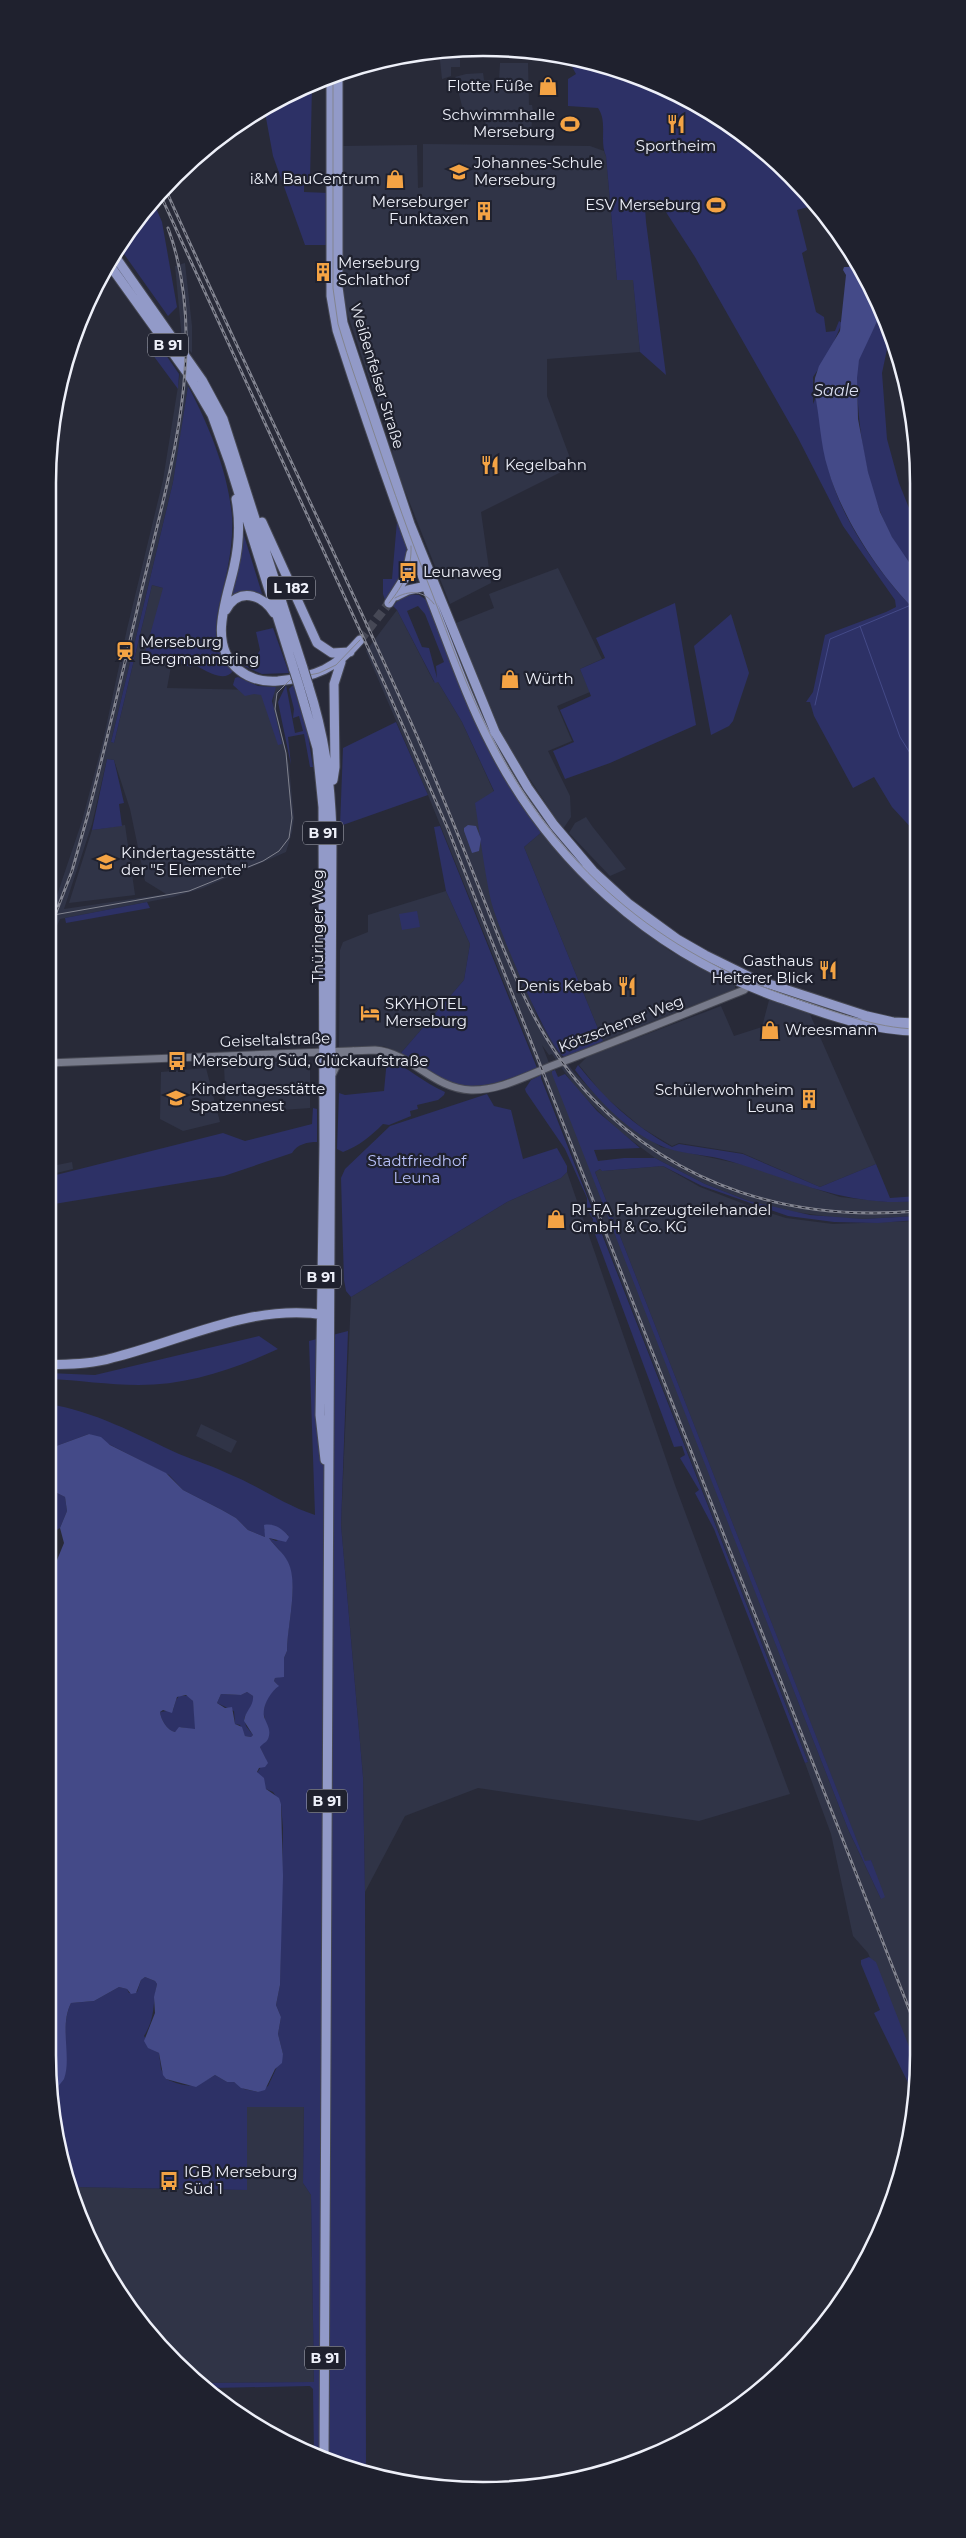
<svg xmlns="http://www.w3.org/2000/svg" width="966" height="2538" font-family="Montserrat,sans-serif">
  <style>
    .built { fill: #303447; fill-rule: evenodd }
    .green { fill: #2d3166; fill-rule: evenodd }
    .water { fill: #444a88; fill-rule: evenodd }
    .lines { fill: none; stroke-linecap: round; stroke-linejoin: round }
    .stream { stroke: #444a88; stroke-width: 1 }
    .major-tunnel { stroke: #464855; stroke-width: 9; stroke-dasharray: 9 4.5; stroke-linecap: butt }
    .minor-casing { stroke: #464853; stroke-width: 9 }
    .major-casing { stroke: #464853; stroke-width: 11 }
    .minor { stroke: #777a8a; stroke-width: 7 }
    .major { stroke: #929ac8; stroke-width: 9 }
    .tram { stroke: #828490; stroke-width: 1 }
    .rail-casing { stroke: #828490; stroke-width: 3 }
    .rail { stroke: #1f212e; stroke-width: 1; stroke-dasharray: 4; stroke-linecap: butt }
    .major-bridge-casing { stroke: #464853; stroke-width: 11; stroke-linecap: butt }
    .major-bridge { stroke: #929ac8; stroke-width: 9 }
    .labels { text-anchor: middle; stroke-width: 4.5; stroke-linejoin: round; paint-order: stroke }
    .shield { fill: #1f212e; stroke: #b0b2bc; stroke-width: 1 }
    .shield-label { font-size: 14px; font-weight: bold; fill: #eef0f9 }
    .poi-label { font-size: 15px; fill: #eef0f9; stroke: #1f212e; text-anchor: start }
    .street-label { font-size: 15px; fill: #eef0f9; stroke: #1f212e }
    .park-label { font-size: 15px; fill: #b9c2fa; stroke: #1f212e }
    .water-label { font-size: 16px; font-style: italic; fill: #dde1f4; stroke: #1f212e }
    .rim { fill: none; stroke: #eef0f9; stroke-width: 2.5 }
  </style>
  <rect width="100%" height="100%" fill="#282a38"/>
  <!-- built -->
  <path class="built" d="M460 50V67H451V76L442 79 439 51Z
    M500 63H528L529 105H532L533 111H529V120H532L531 135 486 136 485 119H465L455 77 466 74 483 73 484 80H499Z
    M423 144 590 146 604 151 606 156 617 280 633 279 640 352 547 359V396L573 466 481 512 491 583 450 604 401 481 392 453 393 449 343 301 342 146 417 145 418 188 423 187Z
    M185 263 192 326V353L189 350 188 386 181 434 173 482 111 742 114 743 152 585 163 588 172 661 167 688 261 690 273 707 274 690 276 687 283 686 276 698V709L289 765 294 818 292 832 286 852 203 888 173 897 60 919 48 946V911L52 910 82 821 103 741 127 629 163 480 180 374 182 340 175 266ZM107 759 114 760 130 809 145 881 166 894 64 909 92 824Z
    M558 568 602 659 580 669 590 692 557 706 572 741 548 751 570 796 571 817 563 829 498 731 456 623 494 608 489 594Z
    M397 610 434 682H438L462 722 494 792 492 902 538 1018 558 1051 573 1071 604 1103 626 1123 661 1147 745 1165 840 1197 887 1202 917 1201V1216L863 1219 838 1218 781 1210 749 1201 705 1184 655 1158 619 1131 578 1091 552 1054 549 1055 542 1045 848 1829 881 1899 871 1860 865 1862 595 1172 600 1169 602 1171 663 1166 700 1187 760 1210 786 1218 833 1224 917 1221 918 2055 917 2070 868 1953 853 1936 831 1834 805 1763 808 1762 542 1077 428 795 366 651Z
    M586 817 592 826 626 869 610 876 569 833 575 823Z
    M125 825 135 895 69 903 92 830Z
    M543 831 582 878 642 931 670 951 735 986V989L603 1041 524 847Z
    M446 891 470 944 464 980 401 1053 383 1046 339 1047 340 950 343 942 368 932V915Z
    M769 1000 809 1012 876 1164 820 1187 742 1153 679 1143 672 1146 642 1128 604 1096 579 1065 587 1057 721 1006 734 1036 762 1027Z
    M310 1060V1108L226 1114 224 1065Z
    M206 1068 220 1122 183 1131 160 1119 161 1072Z
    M48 1151H54L57 1165 72 1162 73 1169 48 1175Z
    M567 1172 675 1485 790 1794 699 1821 478 1788 405 1816 365 1892 363 1777 341 1525 351 1297 507 1202 561 1178Z
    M201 1424 237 1441 231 1453 196 1436Z
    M246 2107H304L303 2183 311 2195 314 2382 205 2383 155 2342 106 2273 71 2195 69 2187 247 2190Z"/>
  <!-- green -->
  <path class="green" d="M567 58 596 62 624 81V75L725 121 811 196 816 205 797 210 807 250 802 253 816 312 824 317 826 332 835 331 839 321 842 323 829 353 813 377V404L816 397C822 427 823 458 834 487 848 528 884 580 915 610L916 833 892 807 874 777 853 788 814 716 810 702H806L813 692 825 635 886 612 896 607 895 600 843 526 798 438 695 257 664 209 653 202 645 208 646 222 666 375 640 352 633 280H617L606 156C599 141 608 122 598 108L568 106V79L576 74Z
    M312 85 310 182H304V192L329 193 328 245H305L273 156 264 107Z
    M153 201 162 222 177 307 168 316 119 247 138 218Z
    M882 311 890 335 882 373 887 439 899 483 915 523V571C876 525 862 463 858 404 857 389 855 373 859 359 864 342 876 327 882 311Z
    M157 342 179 374 178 389 147 347Z
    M188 386C208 423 229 474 232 517 233 533 231 550 228 566 222 602 202 641 233 671 223 684 204 669 193 664L191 667 175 662 173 667 166 662 147 657 145 653 163 588 152 585 114 743 111 742 173 482Z
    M389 488 407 544C407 567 399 583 385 600L383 594V579H392L397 521 386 489Z
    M242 529 263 597 230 600Z
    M409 594 419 595 428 601 457 672 543 831 524 847 603 1041 565 1057C549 1052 497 925 491 901 484 869 480 835 475 803L494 791 462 722 438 682 435 683 397 610 393 606 400 598ZM418 606 425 614 444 662 436 666 437 678 429 648 422 647 407 611Z
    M675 603 696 725 610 763 565 779 553 751 574 742 560 710 591 696 580 669 605 658 596 638Z
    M731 614 749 673 733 721 729 726 711 735 694 646Z
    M273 628 289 673 262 674 244 666 248 661 254 660 260 650 256 632Z
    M238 677 258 686 276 687 272 701 282 744 278 745 261 695 254 694 245 696 233 685 235 678Z
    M286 685 295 733 303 731 299 716 293 718 294 709 289 689 293 685 308 735 313 767H310L304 734 288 737 291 765 278 702Z
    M396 722 428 795 340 826 343 748Z
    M107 759 114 760 124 803 119 804 122 826 92 830Z
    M440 826 537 1068C503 1081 472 1096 437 1077 424 1070 414 1060 401 1053L464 980 470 944 446 891 434 827Z
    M147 902 150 908 66 923 65 918Z
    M417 911 420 927 402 930 399 914Z
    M387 1059C408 1067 424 1083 445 1092L444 1095 438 1100 417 1105 418 1109 410 1111 411 1116 389 1125 383 1124C371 1136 359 1146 343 1152L337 1149 339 1093 345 1095 384 1091Z
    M578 1065C608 1102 632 1124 672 1147L679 1144 743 1154 820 1187 876 1164 890 1198 917 1196V1201C847 1208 787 1177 722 1159 702 1154 677 1154 659 1145 626 1130 597 1099 575 1070Z
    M555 1070 558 1077 565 1074 597 1111 640 1148 594 1150 598 1161 624 1158H655L705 1184 749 1201 810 1215 863 1219 917 1216V1220L878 1223 834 1222 788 1216 702 1186 663 1166 602 1171 600 1169 595 1172 865 1861 871 1860 885 1897 881 1899 848 1829 552 1074V1071Z
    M541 1075V1078L808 1762 805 1763 714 1529 695 1493 699 1490 680 1458 685 1455 682 1446 674 1447 592 1226 593 1219 587 1210V1198L565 1149 526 1092 525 1089 531 1080Z
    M487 1094 494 1106 511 1110 523 1159 557 1148 567 1166V1172L561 1178 507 1202 351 1297 346 1291 344 1280 341 1178 345 1169 390 1126Z
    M313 1108 317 1109V1142C308 1142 297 1144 292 1153L224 1176 48 1205V1177L223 1133 245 1141 312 1124Z
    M348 1331 341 1525 363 1777 365 1892 366 2473 343 2467 314 2454 313 2389 310 2386 212 2388 205 2383 314 2382 311 2195 303 2183 304 2107H247V2190L70 2187 53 2089 57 2088C74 2063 58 2030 71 2003L94 2001 119 1987 127 1989 129 1993 137 1992 141 1980 145 1977 155 1981 157 1984C152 2005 156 2017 144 2036L153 2050 159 2053 161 2069 166 2079C189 2089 195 2087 215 2075L227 2082H234L244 2089 258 2092 268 2086 283 2054 278 2034 281 2017 276 2005 280 1985 283 1828 281 1804 273 1792 266 1789 257 1773 266 1759 260 1747 265 1718 263 1713 267 1697 278 1685 274 1681 275 1678 284 1676V1658L287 1651C287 1622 300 1585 286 1559 282 1552 274 1545 269 1538L276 1541 288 1535 279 1528 264 1529 266 1533 265 1537 248 1530 236 1518 222 1510 183 1490 169 1475 89 1434 48 1449V1404C94 1411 136 1434 179 1454 196 1461 213 1466 229 1474 259 1486 284 1505 315 1515L309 1341Z
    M259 1336 278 1349C235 1369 187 1385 139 1385 108 1385 78 1380 48 1379V1373L95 1375Z
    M53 1491 65 1497 67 1511 60 1528 48 1535V1492Z
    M247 1692 253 1696V1703L244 1718 246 1726 253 1735 251 1737 245 1736 240 1725 235 1724 234 1711 217 1703 221 1694 241 1695Z
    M179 1696H189L193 1701 196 1728 194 1730 181 1727 175 1732C167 1730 161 1720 160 1712L173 1710 176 1700Z
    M869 1957 876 1962 917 2067 913 2093 874 2013 880 2010 861 1964V1960Z"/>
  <!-- water -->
  <path class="water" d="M851 260 882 311 859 360 857 378 858 419 868 472 880 512 892 537 915 571V610C880 576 841 516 828 469 820 444 820 416 814 390L815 378 819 366 840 331 846 275 843 270 844 267H849Z
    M468 825 476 826 481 839 479 851 472 853 464 831V828Z
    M89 1434 101 1437 110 1445 166 1473 183 1490 222 1510 236 1518 248 1530 265 1537 264 1525C274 1523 283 1529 289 1537L286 1542 269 1538C274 1546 284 1553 288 1562 299 1584 287 1626 287 1651L284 1658V1677L275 1678 274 1681 279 1686C271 1691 262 1706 264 1716 266 1724 272 1729 268 1739 266 1743 263 1743 260 1747L268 1763 265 1767 259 1768 257 1772 264 1778 266 1789 279 1798 281 1804 283 1876 280 1985 276 2005 281 2017 278 2034 283 2054 282 2063 275 2069 265 2090 258 2092 241 2088 234 2082H227L215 2075 196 2087 166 2079 163 2075 159 2053 148 2048 144 2041 155 2013 154 1997 157 1984 155 1981 145 1977 141 1980 136 1993 131 1994 127 1989 119 1987 94 2001 71 2003C59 2027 72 2057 64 2079 62 2082 59 2085 57 2088L53 2089 48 2055 50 2028 48 1992V1582L64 1543 60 1528 67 1511 65 1497 53 1491 48 1492V1449ZM247 1692 253 1696C254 1706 245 1711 244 1721L253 1735 251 1737 245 1736 242 1727 235 1724 232 1707 225 1708 217 1703 221 1694 241 1695ZM186 1695 193 1701 195 1729 179 1727 175 1732C167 1730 161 1720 160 1712L163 1710 172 1713 177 1697Z"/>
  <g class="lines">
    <!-- stream -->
    <path class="stream" d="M860 626 900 737 910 753
      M815 705 830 639 911 605"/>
    <!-- major-tunnel -->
    <path class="major-tunnel" d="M360 640 389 603"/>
    <!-- minor casing -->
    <g class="minor-casing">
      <path id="minor" d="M48 1063 375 1050C412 1053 433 1089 471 1090 499 1091 528 1075 554 1065 618 1041 681 1015 744 990L752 982
        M333 1073 339 1060 353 1051"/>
    </g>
    <!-- major casing -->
    <g class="major-casing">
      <path id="major" d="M338 73V287L343 323 410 524 495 732 528 788 554 825 593 871 629 904 677 939 705 955 754 979 867 1016 893 1022 916 1023
        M331 76V296L337 330C366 420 397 510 431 599 450 647 467 698 491 744 550 861 651 951 774 996 820 1012 867 1030 916 1031
        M114 255 202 380 223 419 303 668
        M109 264 188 374 212 415 229 462 294 670
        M236 499C240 521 239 545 234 567 227 599 207 645 239 670 250 679 264 682 278 681 316 677 336 668 360 640
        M262 522 317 643 332 653 350 652
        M396 596 408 590 431 585
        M389 603 406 576 411 553
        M226 610C238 587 262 594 274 613
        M308 684C325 737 330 777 332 832L324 2459
        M299 686 317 748 323 807 324 1144 320 1415 325 1460
        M333 780 335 767 334 684 341 662
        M48 1365C69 1364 92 1364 112 1358 181 1341 252 1303 325 1315"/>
    </g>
    <!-- minor -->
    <use href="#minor" class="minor"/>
    <!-- major -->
    <use href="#major" class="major"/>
    <!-- tram -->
    <path class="tram" d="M333 75V288L338 324C349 362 363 399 375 436 393 489 411 541 432 593 450 640 467 689 490 734 554 864 660 955 797 999 836 1012 875 1028 916 1029
      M395 598C409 590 424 590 434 604
      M389 603C403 586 412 569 411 546
      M48 916 189 891 263 861 279 851 289 838 292 818 286 753 275 709 277 693 291 679 319 673 336 665 360 640"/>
    <!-- rail casing -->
    <g class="rail-casing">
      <path id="rail" d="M165 188C247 372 336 552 417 736 440 789 461 842 482 895 511 968 536 1040 592 1098 679 1188 794 1222 917 1211
        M160 194 385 685 448 829 918 2032
        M48 933 72 871 88 814C107 740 124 667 141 593 168 477 211 345 168 228"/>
    </g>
    <!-- rail -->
    <use href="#rail" class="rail"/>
    <!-- major-bridge casing -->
    <g class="major-bridge-casing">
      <path id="major-bridge" d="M303 668 308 684
        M294 670 299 686"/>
    </g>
    <!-- major-bridge -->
    <use href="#major-bridge" class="major-bridge"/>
  </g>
  <!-- icons -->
  <defs>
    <g id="shop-bare" transform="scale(1.5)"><path d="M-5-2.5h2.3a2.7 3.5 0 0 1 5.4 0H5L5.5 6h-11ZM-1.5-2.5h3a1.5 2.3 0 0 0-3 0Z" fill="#f4a344" stroke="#1f212e" stroke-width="2.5" paint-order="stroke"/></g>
    <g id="stadium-bare" transform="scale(1.5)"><path d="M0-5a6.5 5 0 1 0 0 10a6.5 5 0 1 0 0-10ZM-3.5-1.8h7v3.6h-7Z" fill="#f4a344" stroke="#1f212e" stroke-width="2.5" paint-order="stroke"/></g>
    <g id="restaurant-bare" transform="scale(1.5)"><path d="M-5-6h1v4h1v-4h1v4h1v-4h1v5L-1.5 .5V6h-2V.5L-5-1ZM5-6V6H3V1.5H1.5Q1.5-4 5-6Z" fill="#f4a344" stroke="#1f212e" stroke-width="2.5" paint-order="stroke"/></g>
    <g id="school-bare" transform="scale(1.5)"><path d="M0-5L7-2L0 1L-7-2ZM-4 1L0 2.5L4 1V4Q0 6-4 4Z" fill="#f4a344" stroke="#1f212e" stroke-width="2.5" paint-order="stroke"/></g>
    <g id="building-bare" transform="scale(1.5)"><path d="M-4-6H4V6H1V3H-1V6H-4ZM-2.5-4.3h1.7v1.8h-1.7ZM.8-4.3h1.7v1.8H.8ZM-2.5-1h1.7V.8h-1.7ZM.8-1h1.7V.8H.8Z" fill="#f4a344" stroke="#1f212e" stroke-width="2.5" paint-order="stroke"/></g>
    <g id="bus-bare" transform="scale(1.5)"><path d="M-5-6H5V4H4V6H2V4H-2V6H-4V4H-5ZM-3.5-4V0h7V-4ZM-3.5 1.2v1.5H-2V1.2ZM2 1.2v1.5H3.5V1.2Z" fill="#f4a344" stroke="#1f212e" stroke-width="2.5" paint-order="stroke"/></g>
    <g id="station-bare" transform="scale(1.5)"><path d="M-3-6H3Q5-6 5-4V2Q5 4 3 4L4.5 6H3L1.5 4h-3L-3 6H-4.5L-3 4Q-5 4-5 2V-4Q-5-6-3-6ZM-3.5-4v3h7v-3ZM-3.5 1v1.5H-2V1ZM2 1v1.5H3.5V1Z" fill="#f4a344" stroke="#1f212e" stroke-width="2.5" paint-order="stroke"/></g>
    <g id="hotel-bare" transform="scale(1.5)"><path d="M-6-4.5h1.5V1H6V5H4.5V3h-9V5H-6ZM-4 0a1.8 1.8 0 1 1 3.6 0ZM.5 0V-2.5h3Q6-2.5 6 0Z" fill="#f4a344" stroke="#1f212e" stroke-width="2.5" paint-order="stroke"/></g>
  </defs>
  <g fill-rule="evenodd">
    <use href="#shop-bare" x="548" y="86"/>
    <use href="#stadium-bare" x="570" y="124"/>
    <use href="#restaurant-bare" x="676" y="124"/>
    <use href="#school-bare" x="459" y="172"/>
    <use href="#shop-bare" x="395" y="179"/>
    <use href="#stadium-bare" x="716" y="205"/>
    <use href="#building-bare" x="484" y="211"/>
    <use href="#building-bare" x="323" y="272"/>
    <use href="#restaurant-bare" x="490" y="465"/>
    <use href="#bus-bare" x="408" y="572"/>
    <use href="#station-bare" x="125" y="651"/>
    <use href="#shop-bare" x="510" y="679"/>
    <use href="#school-bare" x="106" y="862"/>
    <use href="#restaurant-bare" x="828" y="970"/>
    <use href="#restaurant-bare" x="627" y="986"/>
    <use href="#hotel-bare" x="370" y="1013"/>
    <use href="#shop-bare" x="770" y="1030"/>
    <use href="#bus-bare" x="177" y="1061"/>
    <use href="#school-bare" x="176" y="1098"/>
    <use href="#building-bare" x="809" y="1099"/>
    <use href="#shop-bare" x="556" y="1219"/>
    <use href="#bus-bare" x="169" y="2181"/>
  </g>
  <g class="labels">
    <!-- shield labels -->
    <g class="shield">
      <rect x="148" y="333.5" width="40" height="23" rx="4"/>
      <rect x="267" y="576.5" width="48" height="23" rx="4"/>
      <rect x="303" y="821.5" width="40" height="23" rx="4"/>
      <rect x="301" y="1265.5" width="40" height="23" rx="4"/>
      <rect x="307" y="1789.5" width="40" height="23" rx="4"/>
      <rect x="305" y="2346.5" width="40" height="23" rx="4"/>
    </g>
    <g class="shield-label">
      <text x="168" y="350">B 91</text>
      <text x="291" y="593">L 182</text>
      <text x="323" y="838">B 91</text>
      <text x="321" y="1282">B 91</text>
      <text x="327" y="1806">B 91</text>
      <text x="325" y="2363">B 91</text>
    </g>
    <!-- poi labels -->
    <g class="poi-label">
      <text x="533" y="91" text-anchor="end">Flotte Füße</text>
      <text x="555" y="120" text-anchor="end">Schwimmhalle<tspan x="555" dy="17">Merseburg</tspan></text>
      <text x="676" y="151" text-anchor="middle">Sportheim</text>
      <text x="474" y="168">Johannes-Schule<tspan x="474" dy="17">Merseburg</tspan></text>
      <text x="380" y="184" text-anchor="end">i&amp;M BauCentrum</text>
      <text x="469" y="207" text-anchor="end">Merseburger<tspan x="469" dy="17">Funktaxen</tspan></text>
      <text x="701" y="210" text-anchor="end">ESV Merseburg</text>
      <text x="338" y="268">Merseburg<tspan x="338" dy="17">Schlathof</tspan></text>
      <text x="505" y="470">Kegelbahn</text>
      <text x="423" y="577">Leunaweg</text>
      <text x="140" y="647">Merseburg<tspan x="140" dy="17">Bergmannsring</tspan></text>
      <text x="525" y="684">Würth</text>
      <text x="121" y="858">Kindertagesstätte<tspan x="121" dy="17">der "5 Elemente"</tspan></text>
      <text x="813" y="966" text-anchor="end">Gasthaus<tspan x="813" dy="17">Heiterer Blick</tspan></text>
      <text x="612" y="991" text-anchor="end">Denis Kebab</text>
      <text x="385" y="1009">SKYHOTEL<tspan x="385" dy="17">Merseburg</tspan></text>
      <text x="785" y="1035">Wreesmann</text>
      <text x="192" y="1066">Merseburg Süd, Glückaufstraße</text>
      <text x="191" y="1094">Kindertagesstätte<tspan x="191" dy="17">Spatzennest</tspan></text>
      <text x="794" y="1095" text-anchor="end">Schülerwohnheim<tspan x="794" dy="17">Leuna</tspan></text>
      <text x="571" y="1215">RI-FA Fahrzeugteilehandel<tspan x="571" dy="17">GmbH &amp; Co. KG</tspan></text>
      <text x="184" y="2177">IGB Merseburg<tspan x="184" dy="17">Süd 1</tspan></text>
    </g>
    <!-- street labels -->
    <g class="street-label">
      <text transform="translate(377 376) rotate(73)" y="5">Weißenfelser Straße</text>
      <text transform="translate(318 926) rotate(-90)" y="5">Thüringer Weg</text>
      <text transform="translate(621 1024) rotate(-21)" y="5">Kötzschener Weg</text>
      <text transform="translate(275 1040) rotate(-2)" y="5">Geiseltalstraße</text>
    </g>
    <!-- park labels -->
    <g class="park-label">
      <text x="417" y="1166">Stadtfriedhof<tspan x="417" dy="17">Leuna</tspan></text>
    </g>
    <!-- water labels -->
    <g class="water-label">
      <text x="836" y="396">Saale</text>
    </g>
  </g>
  <!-- crop -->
  <path d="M0 0H966V2538H0ZM483 56H483A427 427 0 0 1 910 483V2055A427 427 0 0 1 483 2482H483A427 427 0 0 1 56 2055V483A427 427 0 0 1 483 56Z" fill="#1f212e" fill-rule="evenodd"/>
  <path class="rim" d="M483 56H483A427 427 0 0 1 910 483V2055A427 427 0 0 1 483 2482H483A427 427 0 0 1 56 2055V483A427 427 0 0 1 483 56Z"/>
</svg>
